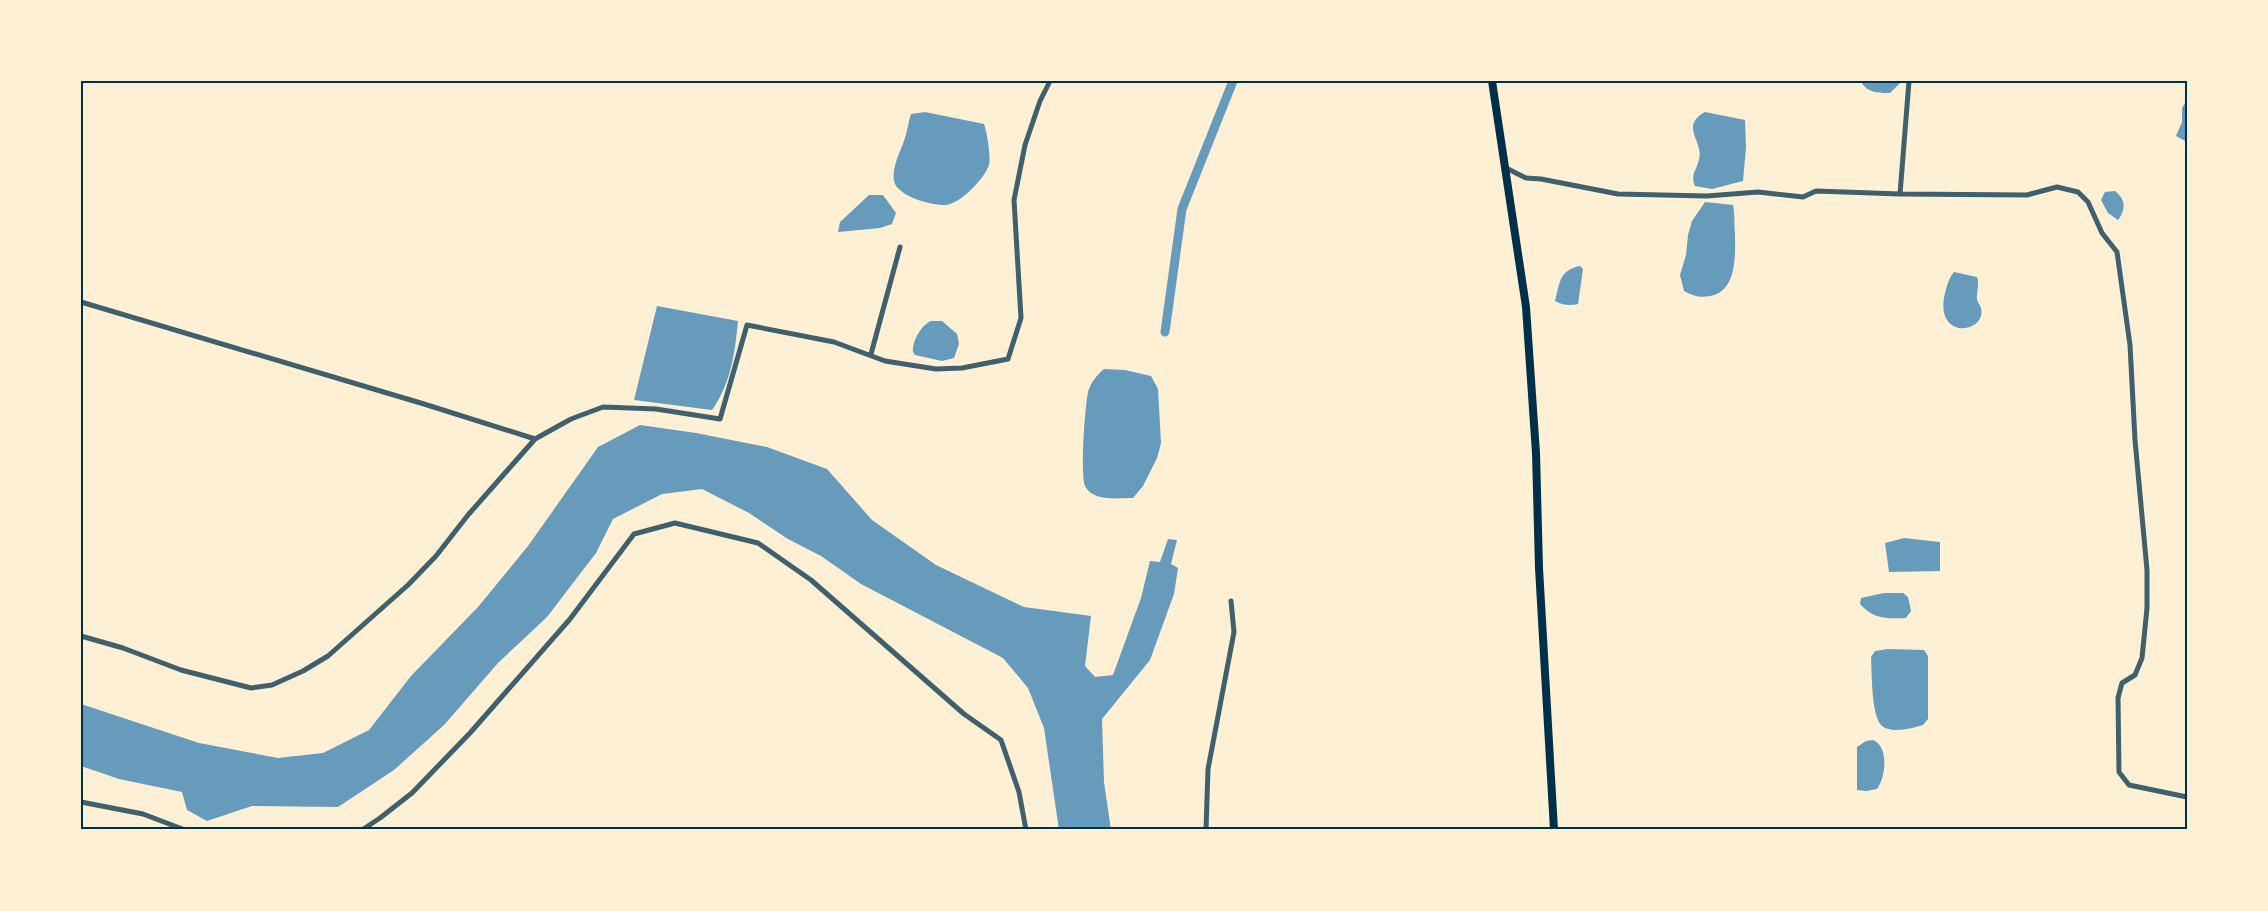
<svg xmlns="http://www.w3.org/2000/svg" width="2268" height="911" font-family="'Zilla Slab',serif">
  <style>
    .water { fill: #669bbc }
    .lines { fill: none; stroke-linecap: round; stroke-linejoin: round }
    .canal { stroke: #669bbc; stroke-width: 9 }
    .minor { stroke: #3f606c; stroke-width: 5 }
    .secondary { stroke: #003049; stroke-width: 8 }
    .neatline { fill: none; stroke: #003049; stroke-width: 2 }
  </style>
  <rect width="100%" height="100%" fill="#fdf0d5"/>
  <!-- water -->
  <path class="water" d="M1861 81H1902L1890 93C1879 93 1866 93 1861 81Z
    M2187 100V142L2176 136 2182 122V108Z
    M925 112 984 124C987 132 991 157 989 165 984 179 961 203 946 205 932 206 897 196 894 181 892 167 899 155 904 141 907 133 908 123 911 114Z
    M1705 112 1745 120 1746 147 1743 181 1712 189 1695 186C1690 174 1697 170 1699 159 1704 142 1679 126 1705 112Z
    M2115 191C2126 200 2126 209 2118 220L2108 213 2101 200 2105 192Z
    M869 195H883L896 213 892 224 880 228 838 232 840 222Z
    M1705 202 1733 205C1735 215 1734 223 1735 233 1735 253 1738 291 1710 296 1700 298 1693 296 1684 291L1680 275 1686 255 1688 235 1692 221Z
    M1580 266 1583 269 1578 304C1570 306 1562 305 1555 301 1560 283 1559 270 1580 266Z
    M1954 272 1977 277C1980 284 1976 292 1977 300 1978 303 1980 305 1981 308 1987 333 1937 340 1944 298 1946 289 1948 279 1954 272Z
    M657 306 738 321C735 352 731 384 712 410L634 400Z
    M931 321H942L957 334 959 344 954 358 942 361 915 355 913 352C912 342 921 325 931 321Z
    M1104 369 1125 370 1151 376 1158 389 1161 443 1157 458 1143 486 1133 498C1118 498 1093 502 1085 486 1080 473 1085 407 1088 392 1091 382 1096 376 1104 369Z
    M640 425 696 433 767 447 827 469 872 520 936 565 1024 607 1091 616 1085 666 1095 677 1113 675 1141 598 1150 561 1160 562 1168 539 1177 540 1171 564 1178 568 1174 594 1150 660 1102 719 1104 782 1111 830H1059L1044 728 1028 688 1003 658 861 584 821 556 788 539 749 513 702 489 662 494 613 519 596 553 547 617 498 663 444 725 394 770 338 807 252 806 207 821 187 810 182 792 119 779 81 766V704L199 743 278 758 323 753 369 730 411 676 478 607 528 546 598 447Z
    M1904 538 1940 542V571L1889 572 1885 543Z
    M1884 593H1903L1908 597 1911 611 1906 618C1887 619 1873 619 1860 604L1861 598Z
    M1888 649 1924 650 1928 656V719L1923 725C1913 728 1891 734 1882 726 1871 716 1872 673 1871 657L1875 651Z
    M1873 740C1889 746 1886 777 1877 789L1866 791 1857 790V747L1866 741Z"/>
  <g class="lines">
    <!-- canal -->
    <path class="canal" d="M1165 332 1182 209 1233 81"/>
    <!-- minor -->
    <path class="minor" d="M1504 167 1526 178 1541 179 1618 194 1707 196 1758 192 1803 197 1816 191 1900 194 1909 81
      M1900 194 2027 195 2057 187 2078 192 2088 202 2102 233 2117 252 2130 345 2135 440 2147 570V608L2142 658 2135 675 2122 683 2118 698 2119 772 2129 785 2187 797
      M81 302 424 404 535 439 468 515 436 556 408 585 328 656 303 671 272 685 251 688 181 670 123 648 81 636
      M871 354 900 247
      M535 439 571 419 603 407 656 409 720 419 747 325 834 342 885 361 936 369 962 368 1008 359 1021 318 1014 200 1025 145 1040 101 1050 81
      M81 802 143 814 185 830
      M362 830 380 818 412 793 470 733 570 619 634 534 675 523 758 543 811 580 964 714 1001 740 1019 792 1026 830
      M1206 830 1208 769 1234 632 1231 601"/>
    <!-- secondary -->
    <path class="secondary" d="M1492 81 1526 307 1536 453 1539 568 1554 830"/>
  </g>
  <!-- border -->
  <rect width="2268" height="911" fill="none" stroke="#fdf0d5" stroke-width="165"/>
  <rect x="82" y="82" width="2104" height="746" class="neatline"/>
</svg>
